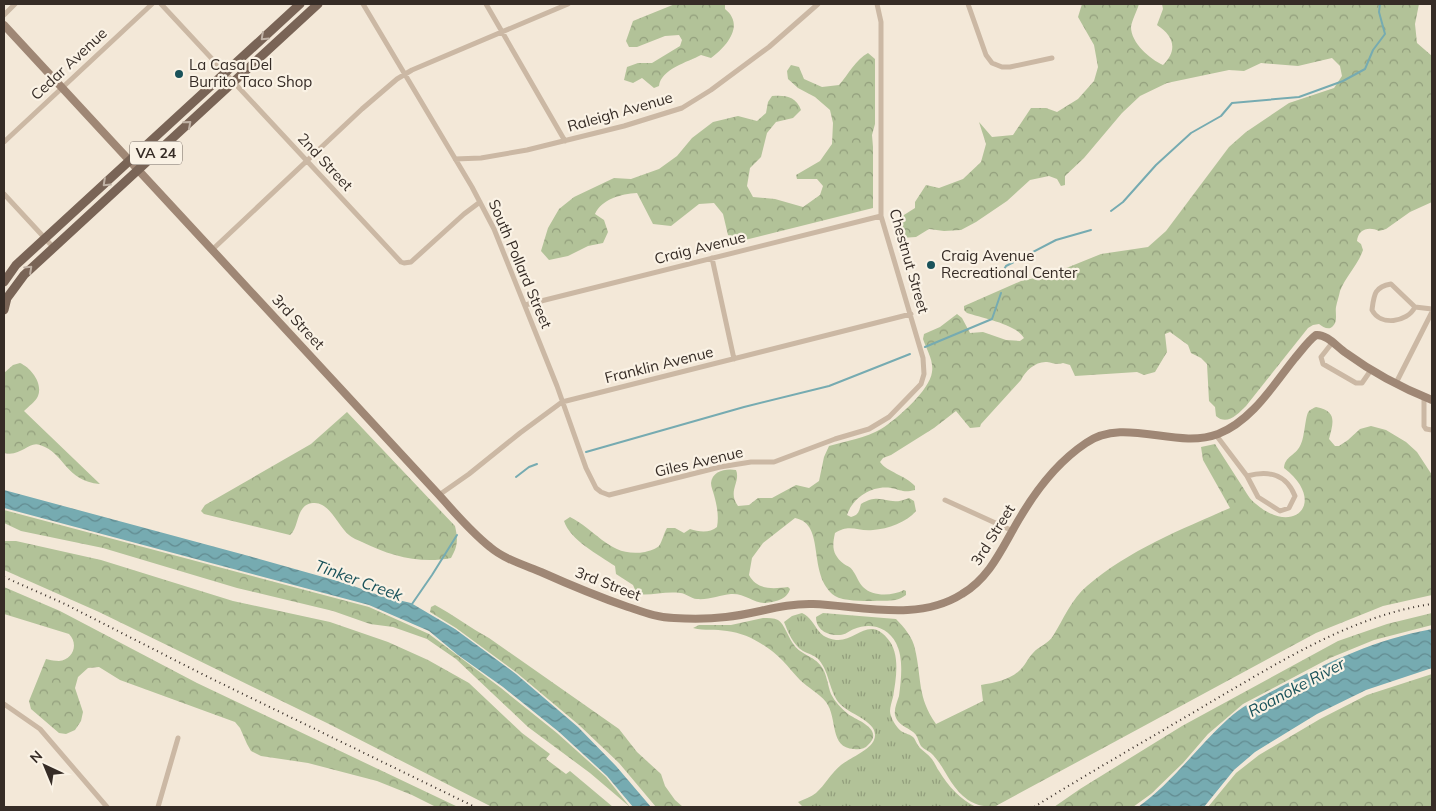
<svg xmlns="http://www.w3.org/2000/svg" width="1436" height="811" font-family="Mulish,sans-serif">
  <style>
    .grass { fill: url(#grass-tufts) }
    .forest { fill: url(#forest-crowns) }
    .water { fill: url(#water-waves) }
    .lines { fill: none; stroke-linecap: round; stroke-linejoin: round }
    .stream { stroke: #76abb1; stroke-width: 2 }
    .street { stroke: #cbb8a4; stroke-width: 5 }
    .secondary { stroke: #9f8775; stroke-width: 8 }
    .primary { stroke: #796456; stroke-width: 9 }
    .rail { stroke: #362c26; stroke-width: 2; stroke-dasharray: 1 4; stroke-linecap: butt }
    .oneway { stroke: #c0b2a5 }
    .poi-dot { fill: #19525a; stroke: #faf2e5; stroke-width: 2 }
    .labels { text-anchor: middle; stroke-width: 4.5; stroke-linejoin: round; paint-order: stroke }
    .shield { fill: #faf2e5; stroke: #71675f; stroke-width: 1 }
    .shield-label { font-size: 14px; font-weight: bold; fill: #362c26 }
    .street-label { font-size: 15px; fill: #362c26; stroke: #faf2e5 }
    .poi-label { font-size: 15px; fill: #362c26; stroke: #faf2e5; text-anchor: start }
    .water-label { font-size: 16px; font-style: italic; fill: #19525a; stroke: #faf2e5 }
  </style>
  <defs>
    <pattern id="grass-tufts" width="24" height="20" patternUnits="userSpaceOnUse" patternTransform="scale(1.25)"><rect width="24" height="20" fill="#b2c298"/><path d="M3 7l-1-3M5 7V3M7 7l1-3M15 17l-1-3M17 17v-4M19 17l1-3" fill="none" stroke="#929e7c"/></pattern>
    <pattern id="forest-crowns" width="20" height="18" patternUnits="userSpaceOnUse" patternTransform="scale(1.25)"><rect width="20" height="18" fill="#b2c298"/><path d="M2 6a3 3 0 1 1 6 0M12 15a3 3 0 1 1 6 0" fill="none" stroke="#929e7c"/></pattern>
    <pattern id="water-waves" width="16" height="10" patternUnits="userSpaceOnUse" patternTransform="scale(1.25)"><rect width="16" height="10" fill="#76abb1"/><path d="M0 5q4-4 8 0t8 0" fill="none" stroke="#628b90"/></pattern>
  </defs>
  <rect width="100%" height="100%" fill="#f3e8d8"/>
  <!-- grass -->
  <path class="grass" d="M802 613C818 621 814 637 836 640 856 642 868 616 887 638 901 653 896 679 893 697 892 701 890 707 890 711 890 717 896 727 901 731 905 734 911 734 914 738 916 741 917 745 920 748 923 751 928 754 931 758 934 761 936 767 939 771 948 786 961 800 976 807H803L798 802C804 799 811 797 816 793 825 785 831 773 841 765 850 758 870 750 874 740 881 722 850 715 840 704 829 692 830 673 819 660 815 655 808 654 803 651 793 645 788 632 784 622L792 616Z"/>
  <!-- forest -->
  <path class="forest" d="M675 4H725V9C745 25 727 46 711 58L701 55C688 62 661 69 659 86L654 88 642 78 633 83 624 80 627 67 638 63H652L680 46 682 40 679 35 665 36 637 47H629L626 41 633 21Z
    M1082 4H1139C1137 11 1132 20 1131 27 1131 43 1150 59 1163 65 1178 50 1174 36 1157 25L1163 9 1162 4H1419L1415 24 1417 43 1432 56V202L1410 212 1386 229 1379 231C1369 226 1358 229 1357 241L1361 244 1363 250C1358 265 1346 276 1340 291 1339 296 1337 302 1336 307 1335 313 1338 321 1333 326 1329 331 1323 327 1319 324L1313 325 1308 328 1246 406C1238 414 1227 426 1216 416L1215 407 1209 401 1207 364 1201 358 1191 353 1188 345 1170 332 1165 334 1167 352 1155 372 1144 375 1137 372 1075 376 1070 365 1063 363C1057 365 1053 363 1047 362 1036 361 1025 371 1021 380L981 424 980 427 970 428 956 411 934 428 891 455 883 458 880 462C887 472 905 475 915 486V490C903 493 902 490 891 488 873 485 853 497 847 515L851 517C859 515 859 511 861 504 883 491 887 508 909 498L914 501 916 511C907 522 888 529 873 530 858 532 850 523 835 533 832 546 832 555 844 564 847 566 851 567 853 571 857 576 858 582 863 587 873 597 892 596 904 590L906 591V595C895 603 886 600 873 601 863 601 843 601 835 596 806 575 827 524 795 518L763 543 752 558 749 575C757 590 772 589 788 587L790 589C787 600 774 602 765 603 754 603 744 593 731 594 720 595 709 600 697 599 691 599 686 593 680 593 665 591 651 596 637 594L633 585 616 574 615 566C599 555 570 540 564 521L570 517C598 531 610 558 645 552 649 551 656 549 659 546 662 542 664 533 667 528H675L684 533 690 529C699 532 710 533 717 527 719 516 717 506 714 495 713 491 711 487 711 483 712 471 726 468 736 470 741 482 727 491 738 506L749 505 758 498H772L796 485 809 488 819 481 824 457 829 446C846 441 866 438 881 429 897 419 930 390 932 372 934 361 926 348 923 339L924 334 940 327 957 314 962 318 970 333 983 332 1006 340 1020 341 1024 338C1016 324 982 318 967 313L964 310V306L1021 281 1049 275 1101 254 1148 247 1166 231 1229 147 1246 132 1289 103 1334 88 1342 76 1340 66 1332 58 1298 66 1261 63 1244 71 1229 70 1167 83 1140 96 1122 113 1084 158 1065 176V185L1061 186 1057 179 1049 176 1030 180 1007 201 976 222 961 230 944 231 929 229 916 237 901 238 894 230 896 220 915 208V202L926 185 939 188 963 179 981 162 986 144 979 122 992 137 1013 135 1031 108H1046L1057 112 1078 99 1094 81 1098 67 1094 45 1078 17Z
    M868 53 875 59V124L872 135 873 147V208L745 240 728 235 723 214 714 203 699 204 671 226 653 224 637 193C621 194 602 199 595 214L604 220 608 232 603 243 588 246 568 256 549 260 541 251 548 228 559 209 574 197 614 178 631 179 659 169 677 156 692 138 713 122 738 116 757 121 766 113 768 102 772 96C785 95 796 96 801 110L793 118 776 122 767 133 761 157 750 168 747 186 753 197 775 199 803 207 820 195 823 186 817 179H797L796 175 820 161 832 144 833 123 830 110 815 97 798 88 788 79 787 71 791 65 799 67 804 79 822 87 839 85C848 75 856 59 868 53Z
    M20 363C31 368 43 383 38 396 36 401 28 407 24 411L100 484C65 481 65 453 40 445 28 441 22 457 4 453V401C6 393 4 382 4 373L13 365Z
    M1316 407C1338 411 1333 423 1329 439L1335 446H1339L1348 440 1360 429 1371 426 1386 430 1406 442 1417 452 1432 475V595L1383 606 1316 633 994 807C985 807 976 805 968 800 950 787 946 769 933 755 930 751 924 750 921 746 919 743 918 738 916 735 910 727 898 727 895 715 894 709 897 702 899 696 901 681 904 658 896 643 888 627 870 622 854 629 849 631 845 635 840 635 828 636 816 630 816 617L823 613 896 619C904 627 913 638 915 649 922 679 917 697 936 724L983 701 981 685C995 683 1009 680 1019 671 1025 666 1028 658 1033 653 1039 646 1048 644 1053 636 1063 620 1072 598 1087 586 1129 550 1180 530 1230 508L1203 460 1201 447 1215 444C1224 458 1233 472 1242 486 1246 492 1250 500 1256 504 1294 537 1328 502 1284 468 1285 456 1295 456 1300 446 1305 438 1305 415 1309 411 1310 410 1315 407 1316 407Z
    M347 412 455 526C458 539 458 546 451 558 420 564 390 556 362 542 358 540 352 538 349 535 338 526 329 501 313 503 295 505 300 527 290 535L204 514 201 511 205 505 311 444Z
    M4 510 369 607 429 634 501 688 557 733 606 777 630 807 590 773 528 727 456 659 427 639 393 627 370 624 333 611 237 588 103 548 21 531 4 523Z
    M4 541H16L101 560 233 601 330 622 388 642 428 660 469 683 522 733 550 754 546 759 566 774 570 771 613 807H492L329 724 99 612 4 570Z
    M4 587 60 611 197 683 458 807H436L412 795 377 781 308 763 261 756 251 751 247 744 240 728 235 722 120 680 99 667 88 668 78 677 75 688 83 712 81 721 75 730 66 734 59 733 31 709 29 701 46 659C50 660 55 661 59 661 73 660 79 644 69 634L4 614Z
    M435 605C454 615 470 628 489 638L619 729 637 752 661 774 665 786 675 800 683 807H656L619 763 579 725 517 673 456 628 430 612 431 607Z
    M1432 613V625L1374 640 1330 658 1243 704 1208 734 1183 763 1151 794 1133 807H1054L1080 789 1182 726 1338 641 1387 624Z
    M763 618C768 618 774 618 778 620 784 623 789 639 794 645 802 656 816 656 823 669 827 676 828 686 831 694 835 702 841 708 848 714 856 720 885 729 868 745 865 749 859 750 854 749 829 748 838 718 826 702 819 693 808 688 800 680 794 674 789 667 782 660 768 646 747 633 727 631 715 629 705 631 693 628L699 625H731Z
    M1432 674V807H1208L1236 773 1259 755 1320 719 1367 695Z"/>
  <!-- water -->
  <path class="water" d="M4 490 245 555 348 584 381 596 411 603 455 629 516 674 578 727 616 766 651 807H633L607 776 559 732 503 687 458 655 429 631 369 605 4 508Z
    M1432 629V668L1366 690 1317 714 1255 752 1234 770 1204 807H1138C1173 782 1197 747 1228 719 1243 705 1262 697 1280 687 1331 661 1374 640 1432 629Z"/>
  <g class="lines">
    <!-- stream -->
    <path class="stream" d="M1111 211 1123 202 1156 165 1191 133 1221 116 1232 103 1299 97 1343 81 1365 69 1373 50 1385 34 1379 12 1380 4
      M1001 275 1006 266 1056 240 1091 230
      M925 347 992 319 1001 293
      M586 452 744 407 829 386 910 354
      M516 477 529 467 537 464
      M412 604 432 575 457 535"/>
    <!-- street -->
    <path class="street" d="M161 4 401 262 404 263 411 262 464 214 480 202
      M363 4 472 187 494 229 557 386 586 468 596 488 601 492 609 495 720 467 751 462H774L835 439 869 429 889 417 921 384 924 374 923 358 881 216V22L877 4
      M486 4 565 141
      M968 4 986 55 992 63 1002 67H1010L1052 58
      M4 15 15 4
      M4 142 152 4
      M455 159 481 158 527 150 624 126 682 108 711 90 769 47 818 4
      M4 194 53 247
      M213 249 362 109 397 79 412 70 568 4
      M712 258 734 359
      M525 305 881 216
      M1415 307C1407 323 1380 326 1372 310 1374 295 1374 287 1391 284L1415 307 1432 309
      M1332 343 1321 357 1323 364 1356 383H1362L1371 370
      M1396 383 1432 312
      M1424 397V426L1426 429 1432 430
      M1216 435 1247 476 1258 497 1280 511 1289 508 1295 496C1286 474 1269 470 1247 476
      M439 495 469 474 520 433 562 402 911 314
      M945 500 1013 531
      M4 704 40 729 107 807
      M158 807 178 738"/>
    <!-- secondary -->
    <path class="secondary" d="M4 25 439 495C455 513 471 532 490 547 504 559 524 565 541 572 570 585 599 597 628 607 643 612 658 618 674 618 691 619 709 619 726 617 756 614 783 603 813 604 862 606 918 622 962 594 992 576 1003 545 1021 516 1037 489 1059 461 1086 443 1124 416 1176 450 1218 434 1252 421 1274 384 1295 358 1302 350 1308 341 1316 335 1327 334 1337 347 1346 353 1372 372 1402 388 1432 400"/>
    <!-- primary -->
    <path class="primary" d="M4 282 16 265 300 4
      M4 310 7 298 24 275 318 4"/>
    <!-- rail -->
    <path class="rail" d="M4 577 65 604 204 675 475 807
      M1034 807C1092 771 1152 737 1211 702 1278 663 1353 615 1432 604"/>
  </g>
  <!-- one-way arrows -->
  <defs><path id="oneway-chevron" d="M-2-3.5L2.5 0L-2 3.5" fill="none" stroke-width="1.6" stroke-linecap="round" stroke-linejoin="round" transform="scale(1.25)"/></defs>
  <g class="oneway">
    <use href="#oneway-chevron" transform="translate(264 37) rotate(137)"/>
    <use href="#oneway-chevron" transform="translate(188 124) rotate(-41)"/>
    <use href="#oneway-chevron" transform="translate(106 183) rotate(137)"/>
    <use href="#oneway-chevron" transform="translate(29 269) rotate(-43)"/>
  </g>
  <!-- markers -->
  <g class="poi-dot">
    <circle cx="179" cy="74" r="5"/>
    <circle cx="931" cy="265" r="5"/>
  </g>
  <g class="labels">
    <!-- shield labels -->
    <rect class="shield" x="130" y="141.5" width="52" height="23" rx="4"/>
    <g class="shield-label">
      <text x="156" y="158">VA 24</text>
    </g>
    <!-- street labels -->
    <g class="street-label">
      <text transform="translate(69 64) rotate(-43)" y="5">Cedar Avenue</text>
      <text transform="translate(620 112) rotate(-16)" y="5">Raleigh Avenue</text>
      <text transform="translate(325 162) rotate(47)" y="5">2nd Street</text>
      <text transform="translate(700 248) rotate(-14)" y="5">Craig Avenue</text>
      <text transform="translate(909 261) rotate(74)" y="5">Chestnut Street</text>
      <text transform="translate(520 264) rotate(67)" y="5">South Pollard Street</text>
      <text transform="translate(298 322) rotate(47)" y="5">3rd Street</text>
      <text transform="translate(659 365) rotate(-14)" y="5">Franklin Avenue</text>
      <text transform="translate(699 462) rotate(-13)" y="5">Giles Avenue</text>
      <text transform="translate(993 535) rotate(-58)" y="5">3rd Street</text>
      <text transform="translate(608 584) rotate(21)" y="5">3rd Street</text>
    </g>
    <!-- poi labels -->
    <g class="poi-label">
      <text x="189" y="70">La Casa Del<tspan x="189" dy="17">Burrito Taco Shop</tspan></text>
      <text x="941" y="261">Craig Avenue<tspan x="941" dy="17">Recreational Center</tspan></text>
    </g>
    <!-- water labels -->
    <g class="water-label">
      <text transform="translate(359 580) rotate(20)" y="6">Tinker Creek</text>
      <text transform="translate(1296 687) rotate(-28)" y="6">Roanoke River</text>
    </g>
  </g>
  <!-- border -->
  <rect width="1436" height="811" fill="none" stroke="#362c26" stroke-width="10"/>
  <!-- north arrow -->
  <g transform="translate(45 766) rotate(316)" stroke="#faf2e5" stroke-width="4" paint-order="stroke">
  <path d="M0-4L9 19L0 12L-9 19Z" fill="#362c26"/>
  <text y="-8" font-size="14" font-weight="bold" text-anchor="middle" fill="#362c26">N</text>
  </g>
</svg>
